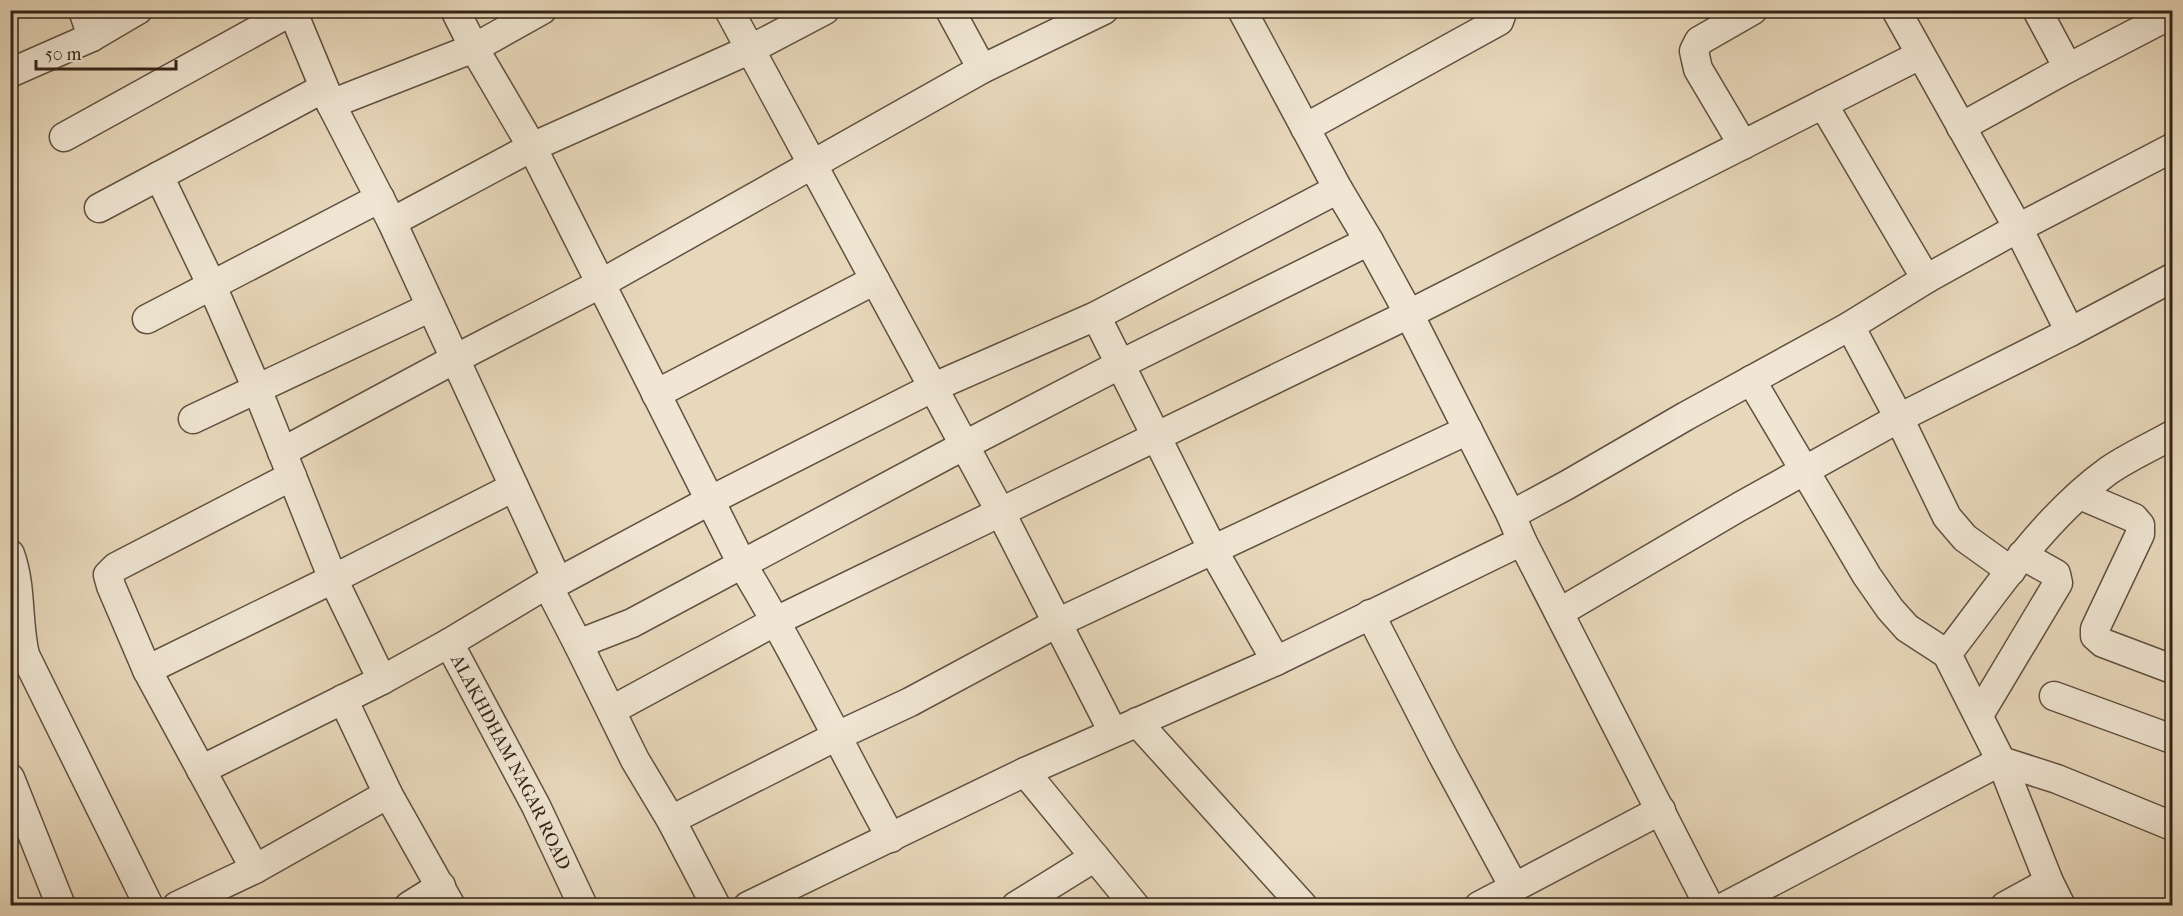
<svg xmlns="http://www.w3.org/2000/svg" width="2183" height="916" font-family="'IM FELL French Canon',serif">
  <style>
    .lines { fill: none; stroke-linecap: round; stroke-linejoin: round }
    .minor-casing { stroke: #605142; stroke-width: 31 }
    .minor { stroke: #f0e6d3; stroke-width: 28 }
    .labels { text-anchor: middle; stroke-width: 4.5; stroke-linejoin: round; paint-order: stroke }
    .street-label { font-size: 18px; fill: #332419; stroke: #f0e6d3 }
  </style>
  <rect width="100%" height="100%" fill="#e8d8bb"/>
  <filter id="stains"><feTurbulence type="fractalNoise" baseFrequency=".00333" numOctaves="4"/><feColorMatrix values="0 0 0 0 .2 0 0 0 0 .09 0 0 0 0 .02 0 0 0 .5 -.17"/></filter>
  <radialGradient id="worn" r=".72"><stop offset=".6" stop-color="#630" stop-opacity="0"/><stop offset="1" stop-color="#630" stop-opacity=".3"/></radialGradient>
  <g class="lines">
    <!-- minor casing -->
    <g class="minor-casing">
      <g id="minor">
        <path d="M83 10 92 37"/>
        <path d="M292 10 331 104 392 222 532 147 751 49 825 10"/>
        <path d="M455 10 474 48 532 147 742 564C796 653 841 747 891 838"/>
        <path d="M729 10 1001 513 1113 732"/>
        <path d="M950 10 982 69"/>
        <path d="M1242 10 1338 189 1369 241 1409 314 1511 515 1522 541 1709 906"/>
        <path d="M1896 10 2018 228 2172 148"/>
        <path d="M2037 10 2068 68 2172 14"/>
        <path d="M10 73 92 37 138 10"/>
        <path d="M331 104 474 48 542 10"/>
        <path d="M1823 104 1926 279"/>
        <path d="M1961 127 2068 68"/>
        <path d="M1305 128 1499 21 1503 10"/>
        <path d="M64 137 292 11"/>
        <path d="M1743 145 1698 69 1694 51 1699 41 1753 10"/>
        <path d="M159 176 212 286 257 389 333 579 514 487"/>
        <path d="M99 208 324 88"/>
        <path d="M392 222 558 582"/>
        <path d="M1096 316 1213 550 1276 661"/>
        <path d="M147 319 380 198"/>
        <path d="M1850 326 1899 418 1947 517 1965 538 2011 571"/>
        <path d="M2070 332 2172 278"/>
        <path d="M1751 380 1867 576 1890 609 1907 628 1947 654"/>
        <path d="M656 394 875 280"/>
        <path d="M193 419 431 307"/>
        <path d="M282 452 455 359 600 284 982 69 1104 10"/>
        <path d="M2080 495 2134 518 2140 525V534L2095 629V636L2103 643 2172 669"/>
        <path d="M1511 515 1567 485 1686 416 1850 326 1926 279 2018 228 2070 332 1899 418 1739 507 1560 612"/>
        <path d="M10 554C22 587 17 622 25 655L149 906"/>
        <path d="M547 584 558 582 709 501 934 387 1096 316 1338 189"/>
        <path d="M1370 614 1442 754 1514 887"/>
        <path d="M449 643 547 584 578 644 632 623 965 445 1121 364 1369 241"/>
        <path d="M578 644 635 760 671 820 716 906"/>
        <path d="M147 670 111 586 108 575 116 567 292 476"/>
        <path d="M2054 696 2172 739"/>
        <path d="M343 699 388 794"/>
        <path d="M612 710 776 621 1409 314 1920 55"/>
        <path d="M1979 715 2058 583 2056 574 2022 555"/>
        <path d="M1137 722 1303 906"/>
        <path d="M201 770 382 680"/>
        <path d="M1025 772 1135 906"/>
        <path d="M10 778 61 906"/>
        <path d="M671 820 835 737 910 702 1057 623 1468 430"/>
        <path d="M255 869 388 794 451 906"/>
        <path id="s1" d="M177 906 255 869 147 670 333 579 382 680 449 643 536 806 583 906"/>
        <path d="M409 906 441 886"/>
        <path d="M748 906 1025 772 1276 661 1522 541"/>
        <path d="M1016 906 1095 857"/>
        <path d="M1479 906 1661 810"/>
        <path d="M1726 906 2001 761 2057 779 2172 826"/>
        <path d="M2005 906 2049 882"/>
        <path d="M2061 906 2049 882 2001 761 1947 654C1997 590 2042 519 2108 471 2128 457 2151 447 2172 435"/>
      </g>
    </g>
    <!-- minor -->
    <use href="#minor" class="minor"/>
  </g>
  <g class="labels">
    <!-- street labels -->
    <g class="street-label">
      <text dy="6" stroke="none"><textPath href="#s1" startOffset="843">ALAKHDHAM NAGAR ROAD</textPath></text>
    </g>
  </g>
  <!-- margin -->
  <rect width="2183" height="916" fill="none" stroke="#e8d8bb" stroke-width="36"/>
  <rect x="12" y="12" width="2159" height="892" fill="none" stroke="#332419" stroke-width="3"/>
  <rect x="18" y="18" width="2147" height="880" fill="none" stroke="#332419" stroke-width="1.5"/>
  <!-- scale -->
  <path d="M36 60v9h140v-9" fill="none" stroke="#332419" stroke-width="3"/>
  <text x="45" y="60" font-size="18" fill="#332419" stroke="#f0e6d3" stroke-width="4.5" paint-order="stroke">50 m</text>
  <rect width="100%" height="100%" filter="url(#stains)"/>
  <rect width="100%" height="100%" fill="url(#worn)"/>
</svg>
